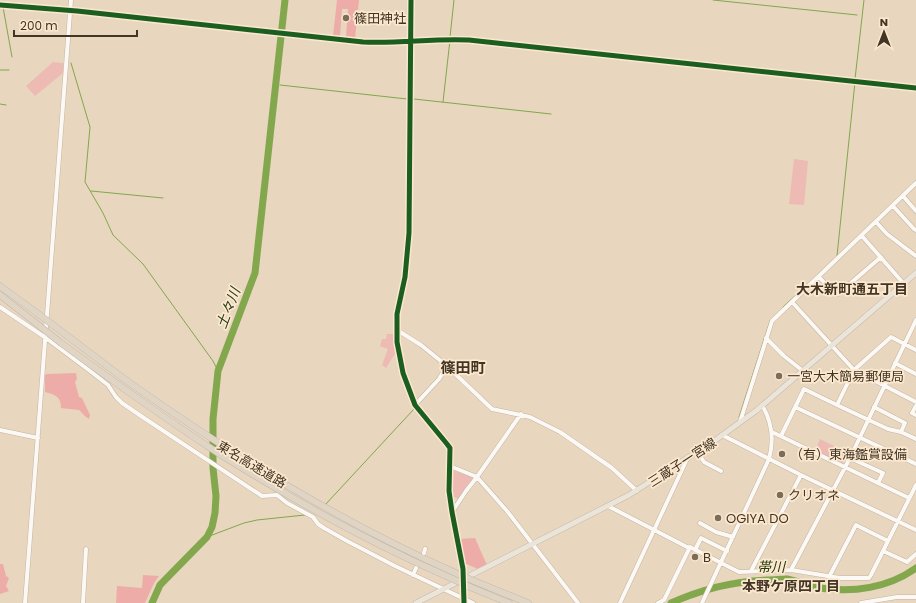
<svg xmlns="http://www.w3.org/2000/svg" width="916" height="603" font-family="Poppins,'Noto Sans JP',sans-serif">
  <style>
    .green { fill: #edbab4 }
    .forest { fill: #eeaca8 }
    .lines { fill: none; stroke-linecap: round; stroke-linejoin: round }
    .stream { stroke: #82a74c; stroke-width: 1 }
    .river { stroke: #82a74c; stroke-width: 7 }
    .minor-casing { stroke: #c3b5a3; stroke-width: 5 }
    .major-casing { stroke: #c3b9ad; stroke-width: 6 }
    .highway-casing { stroke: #c3b9ad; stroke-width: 7 }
    .minor { stroke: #fcf9f5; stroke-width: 4 }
    .major { stroke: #ebe4d8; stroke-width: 5 }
    .highway { stroke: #e0d5c4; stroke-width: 6 }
    .highway-bridge-casing { stroke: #c3b9ad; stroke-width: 7; stroke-linecap: butt }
    .highway-bridge { stroke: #e0d5c4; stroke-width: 6 }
    .cycleway-casing { stroke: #fce8cf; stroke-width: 8 }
    .cycleway { stroke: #1b5e20; stroke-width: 5 }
    .poi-dot { fill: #7c6d5a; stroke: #fce8cf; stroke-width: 1.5 }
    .labels { text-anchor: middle; stroke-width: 3.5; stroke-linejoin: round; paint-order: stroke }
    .poi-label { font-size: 13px; fill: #423524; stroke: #fce8cf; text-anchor: start }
    .street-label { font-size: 13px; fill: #423524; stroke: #fce8cf }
    .neighbourhood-label { font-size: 14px; font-weight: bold; fill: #423524; stroke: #fce8cf }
    .water-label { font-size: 14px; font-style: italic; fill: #233b0e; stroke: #fce8cf }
    .quarter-label { font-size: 15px; font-weight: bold; fill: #423524; stroke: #fce8cf }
  </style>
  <rect width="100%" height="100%" fill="#e8d6bf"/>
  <!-- green -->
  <path class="green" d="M53 62 63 63V73L35 96 26 86Z
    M794 159 808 161 804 205 789 204Z
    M387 334H395L396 352 386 368 382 365 388 349 380 346 382 339H386Z
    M820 439 848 453 842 464 815 451Z
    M452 470 472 477 473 479 459 499 452 496Z"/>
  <!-- forest -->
  <path class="forest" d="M337 0H359L355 38 346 37 348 9H342L340 37 333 36Z
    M76 373 77 379 75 382 79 397 82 398 90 415 89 419 85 416 79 410 61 408C61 396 55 395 45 392V375L47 374Z
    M475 538 487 565 478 569 464 563 459 539Z
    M0 564H3L6 576 9 578 6 586 9 591 0 594Z
    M143 575 159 576 154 583 145 603H116L117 586 142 588Z"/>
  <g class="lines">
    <!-- stream -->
    <path class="stream" d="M713 0 857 15
      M3 7 12 57
      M450 37 454 0
      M71 63 90 127 85 182 103 213 113 235 143 264 213 361 218 371
      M0 70H9
      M855 79 864 0
      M280 85 407 99
      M414 99 551 114
      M443 102 450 40
      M0 104 6 105
      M91 191 163 198
      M837 256 855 82
      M783 307 809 283
      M739 417 770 321
      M325 505 414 409
      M207 537 244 523 257 520 305 515"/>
    <!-- river -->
    <path class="river" d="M152 603 160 585 207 537 212 527 215 513 216 496 213 468V419L218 371 255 273 285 0
      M671 603C702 589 734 581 768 580 774 580 781 579 787 579 798 581 809 586 820 588 853 593 888 588 916 568"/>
    <!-- minor casing -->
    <g class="minor-casing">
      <path id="minor" d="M411 0 409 233 405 277 397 314V342L403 373 415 405 447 444 450 448 449 491 463 577
        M0 5 77 11 363 42C398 44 434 38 469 40L916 88
        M903 196 916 211
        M893 206 914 229 916 230
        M876 222 887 234 916 256
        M862 236 904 284
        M819 277 835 294H838L881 257
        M792 302 854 370 916 402
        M0 307 46 338 90 371 108 385 116 397 122 403 141 416 262 496 277 495 287 503 313 517 318 524 324 528 347 541 395 566 473 603
        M397 330 421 345 447 366 492 409 530 417 560 432 612 468 637 491
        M766 338 784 356 803 371
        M895 363 916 374
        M415 405 439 379 447 366
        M837 405 888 429 901 432 916 439
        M916 406 912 413 916 415
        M795 407 916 464
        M874 407 905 423 901 432
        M740 422 772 321 916 183
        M0 430 38 438
        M772 432 909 498
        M722 435 801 475 916 530
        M781 436 804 389 837 405 854 370 891 337 916 350
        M697 451 704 462 721 471
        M850 458 883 473 878 483
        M450 466 477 477 507 511 578 603
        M608 506 689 548
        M452 512 466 491 477 477 521 414
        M700 523 716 532 733 537
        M695 550 701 538 727 551
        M883 551 907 562 916 554
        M424 553 425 549
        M791 570 850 458 916 320
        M751 571 801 475
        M413 575 416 568
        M829 577 856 525 888 541
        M463 584 464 603
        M25 603 71 0
        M83 603 86 549
        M620 603 688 457
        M658 603 664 600 690 547 739 572 791 570 840 578H869L871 575 916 485
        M702 603 769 459C774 441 772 422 762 405
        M861 603 897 597H916"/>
    </g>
    <!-- major casing -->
    <g class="major-casing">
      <path id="major" d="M416 603 629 495 717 439 757 410 916 273"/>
    </g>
    <!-- highway casing -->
    <g class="highway-casing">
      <path id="highway" d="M0 286 37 313
        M0 295 32 320
        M127 381C232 455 340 522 458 574
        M123 388C154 410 186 432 218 453 293 500 372 544 453 579
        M474 581 528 603
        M470 587 509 603"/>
    </g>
    <!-- minor -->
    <use href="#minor" class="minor"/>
    <!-- major -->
    <use href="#major" class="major"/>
    <!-- highway -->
    <use href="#highway" class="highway"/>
    <!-- highway-bridge casing -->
    <g class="highway-bridge-casing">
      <path id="highway-bridge" d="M37 313 127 381
        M32 320 61 343 123 388
        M458 574 474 581
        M453 579 470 587"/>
    </g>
    <!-- highway-bridge -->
    <use href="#highway-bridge" class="highway-bridge"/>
    <!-- cycleway casing -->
    <g class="cycleway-casing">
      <path id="cycleway" d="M411 0 409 233 405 277 397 314V342L403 373 415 405 447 444 450 448 449 491 452 512 463 569 464 603
        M0 5 77 11 363 42C398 44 434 38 469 40L916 88"/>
    </g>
    <!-- cycleway -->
    <use href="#cycleway" class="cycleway"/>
  </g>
  <!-- markers -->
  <g class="poi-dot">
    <circle cx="346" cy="18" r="4"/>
    <circle cx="779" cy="376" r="4"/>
    <circle cx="782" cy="454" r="4"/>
    <circle cx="780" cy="495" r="4"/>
    <circle cx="718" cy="518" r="4"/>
    <circle cx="695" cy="557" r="4"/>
  </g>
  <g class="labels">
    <!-- poi labels -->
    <g class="poi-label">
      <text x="354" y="23">篠田神社</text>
      <text x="787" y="381">一宮大木簡易郵便局</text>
      <text x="790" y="459">（有）東海鑑賞設備</text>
      <text x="788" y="500">クリオネ</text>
      <text x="726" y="523">OGIYA DO</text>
      <text x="703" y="562">B</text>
    </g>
    <!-- street labels -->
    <g class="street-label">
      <text transform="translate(682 462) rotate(-33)" y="5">三蔵子一宮線</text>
      <text transform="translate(252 464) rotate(31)" y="5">東名高速道路</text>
    </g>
    <!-- neighbourhood labels -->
    <g class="neighbourhood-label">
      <text x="852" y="294">大木新町通五丁目</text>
      <text x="791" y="591">本野ケ原四丁目</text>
    </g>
    <!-- water labels -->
    <g class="water-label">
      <text transform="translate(228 308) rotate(-69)" y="5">土々川</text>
      <text x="771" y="572">帯川</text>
    </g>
    <!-- quarter labels -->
    <g class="quarter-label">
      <text x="463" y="373">篠田町</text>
    </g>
  </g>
  <!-- north arrow -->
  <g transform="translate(884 32)" stroke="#fce8cf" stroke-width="3" paint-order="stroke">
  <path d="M0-3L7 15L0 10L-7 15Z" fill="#423524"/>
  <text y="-6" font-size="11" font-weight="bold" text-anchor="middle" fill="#423524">N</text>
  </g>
  <!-- scale -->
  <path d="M14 30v6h123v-6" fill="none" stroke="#423524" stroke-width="2"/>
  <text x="20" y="30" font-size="12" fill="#423524" stroke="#fce8cf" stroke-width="3" paint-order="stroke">200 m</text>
</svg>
